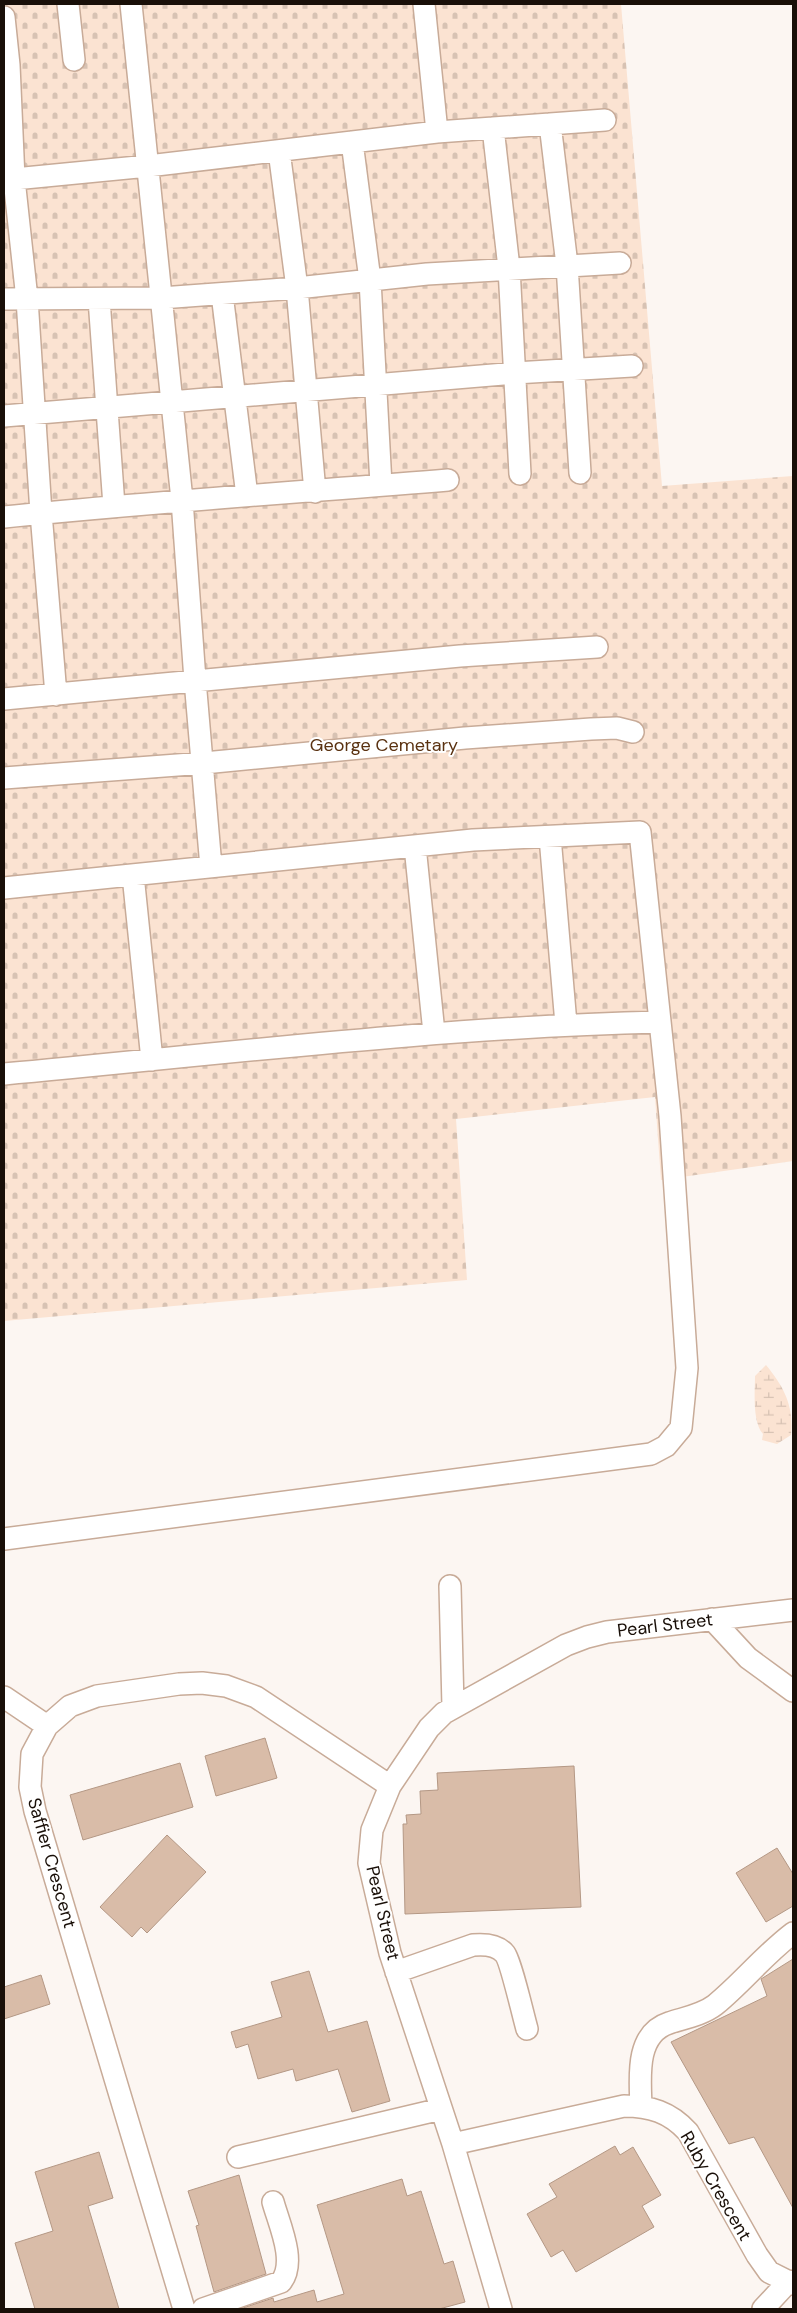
<svg xmlns="http://www.w3.org/2000/svg" width="797" height="2313" font-family="'DM Sans',sans-serif">
  <style>
    .wetland { fill: url(#wetland-marsh) }
    .cemetery { fill: url(#cemetery-stones) }
    .building { fill: #d9bca8; stroke: #b49885 }
    .lines { fill: none; stroke-linecap: round; stroke-linejoin: round }
    .minor-casing { stroke: #c8ab98; stroke-width: 24 }
    .minor { stroke: #fff; stroke-width: 21 }
    .labels { text-anchor: middle; stroke-width: 4; stroke-linejoin: round; paint-order: stroke }
    .park-label { font-size: 18px; fill: #5a3211; stroke: #fff }
    .street-label { font-size: 18px; fill: #190f08; stroke: #fff }
  </style>
  <defs>
    <pattern id="wetland-marsh" width="20" height="14" patternUnits="userSpaceOnUse" patternTransform="scale(1.25)"><rect width="20" height="14" fill="#fbe3d2"/><path d="M1 5h8M5 5V1M11 12h8M15 12V8" fill="none" stroke="#d7c2b3"/></pattern>
    <pattern id="cemetery-stones" width="16" height="16" patternUnits="userSpaceOnUse" patternTransform="scale(1.25)"><rect width="16" height="16" fill="#fbe3d2"/><path d="M2 7V4a2 2 0 0 1 4 0v3zM10 15v-3a2 2 0 0 1 4 0v3z" fill="#d7c2b3"/></pattern>
  </defs>
  <rect width="100%" height="100%" fill="#fcf6f2"/>
  <!-- wetland -->
  <path class="wetland" d="M766 1365C784 1387 794 1406 791 1435L777 1444 762 1440 763 1434C752 1422 755 1391 755 1376Z"/>
  <!-- cemetery -->
  <path class="cemetery" d="M4 4H621L662 486 793 476V1161L661 1180 655 1097 456 1119 467 1280 4 1321Z"/>
  <!-- building -->
  <path class="building" d="M265 1738 277 1778 216 1796 205 1756Z
    M180 1763 193 1807 83 1840 70 1795Z
    M574 1766 581 1907 405 1914 403 1824H407L406 1815 421 1814 420 1791 438 1790 437 1773Z
    M167 1835 206 1872 147 1933 141 1927 132 1937 100 1907Z
    M777 1848 793 1874V1906L766 1922 736 1873Z
    M793 1959V2208L754 2137 729 2144 671 2042 767 1996 761 1979Z
    M309 1971 328 2032 367 2021 390 2101 352 2112 338 2069 296 2081 293 2069 258 2079 248 2044 236 2048 231 2032 282 2017 271 1982Z
    M41 1975 50 2004 4 2019V1987Z
    M615 2146 620 2155 633 2147 661 2195 642 2206 654 2227 576 2272 563 2250 551 2257 527 2214 557 2197 549 2184Z
    M99 2152 113 2198 88 2206 119 2309H35L15 2243 53 2231 35 2172Z
    M239 2175 266 2274 214 2292 196 2226 199 2225 188 2191Z
    M402 2179 407 2196 421 2191 444 2264 453 2261 465 2302 439 2309H240L273 2298 274 2302 314 2290 317 2302 344 2294 317 2205Z"/>
  <g class="lines">
    <!-- minor casing -->
    <g class="minor-casing">
      <path id="minor" d="M68 4 74 60
        M131 4 182 500 195 680 211 867
        M424 4 437 132
        M4 17 9 65 14 179 27 299 41 513 56 695
        M550 124 567 265 580 473
        M493 128 509 268 520 474
        M352 142 370 280 381 485
        M279 151 297 288 315 492
        M4 180 148 166 437 132 605 120
        M222 294 247 496
        M4 299 161 298 297 288 427 274 620 263
        M99 299 114 506
        M4 416 515 373 632 366
        M4 517C152 502 300 492 448 480
        M4 699 460 656 597 647
        M4 778 204 763 465 738 591 729 617 728 633 732
        M550 837 566 1024
        M415 846 434 1033
        M133 875 152 1060
        M4 888 473 840 640 832 670 1116 687 1368 681 1428 666 1446 651 1454 4 1539
        M4 1074C222 1054 441 1027 660 1022
        M450 1586 453 1707
        M712 1619 748 1658 793 1691
        M4 1697 47 1726
        M396 1972 473 1945C484 1944 498 1945 505 1954 511 1962 523 2015 527 2029
        M641 2106C640 2078 635 2034 669 2023 684 2018 702 2015 715 2005 743 1982 764 1955 793 1933
        M453 2144 624 2106C650 2106 670 2112 688 2132L757 2255 769 2272 793 2284
        M238 2157 441 2109
        M184 2309 35 1811 30 1787 32 1754 47 1726 70 1706 97 1696 179 1684 202 1683 226 1686 256 1697 390 1786
        M203 2309 281 2282C297 2262 279 2224 273 2202
        M501 2309 453 2144 390 1953 369 1863 372 1830 390 1786 429 1728 444 1713 566 1645 587 1637 607 1632 793 1610
        M763 2309 789 2281"/>
    </g>
    <!-- minor -->
    <use href="#minor" class="minor"/>
  </g>
  <g class="labels">
    <!-- park labels -->
    <g class="park-label">
      <text x="384" y="751">George Cemetary</text>
    </g>
    <!-- street labels -->
    <g class="street-label">
      <text transform="translate(665 1625) rotate(-7)" y="6">Pearl Street</text>
      <text transform="translate(52 1863) rotate(74)" y="6">Saffier Crescent</text>
      <text transform="translate(383 1913) rotate(77)" y="6">Pearl Street</text>
      <text transform="translate(716 2186) rotate(60)" y="6">Ruby Crescent</text>
    </g>
  </g>
  <!-- border -->
  <rect width="797" height="2313" fill="none" stroke="#190f08" stroke-width="10"/>
</svg>
